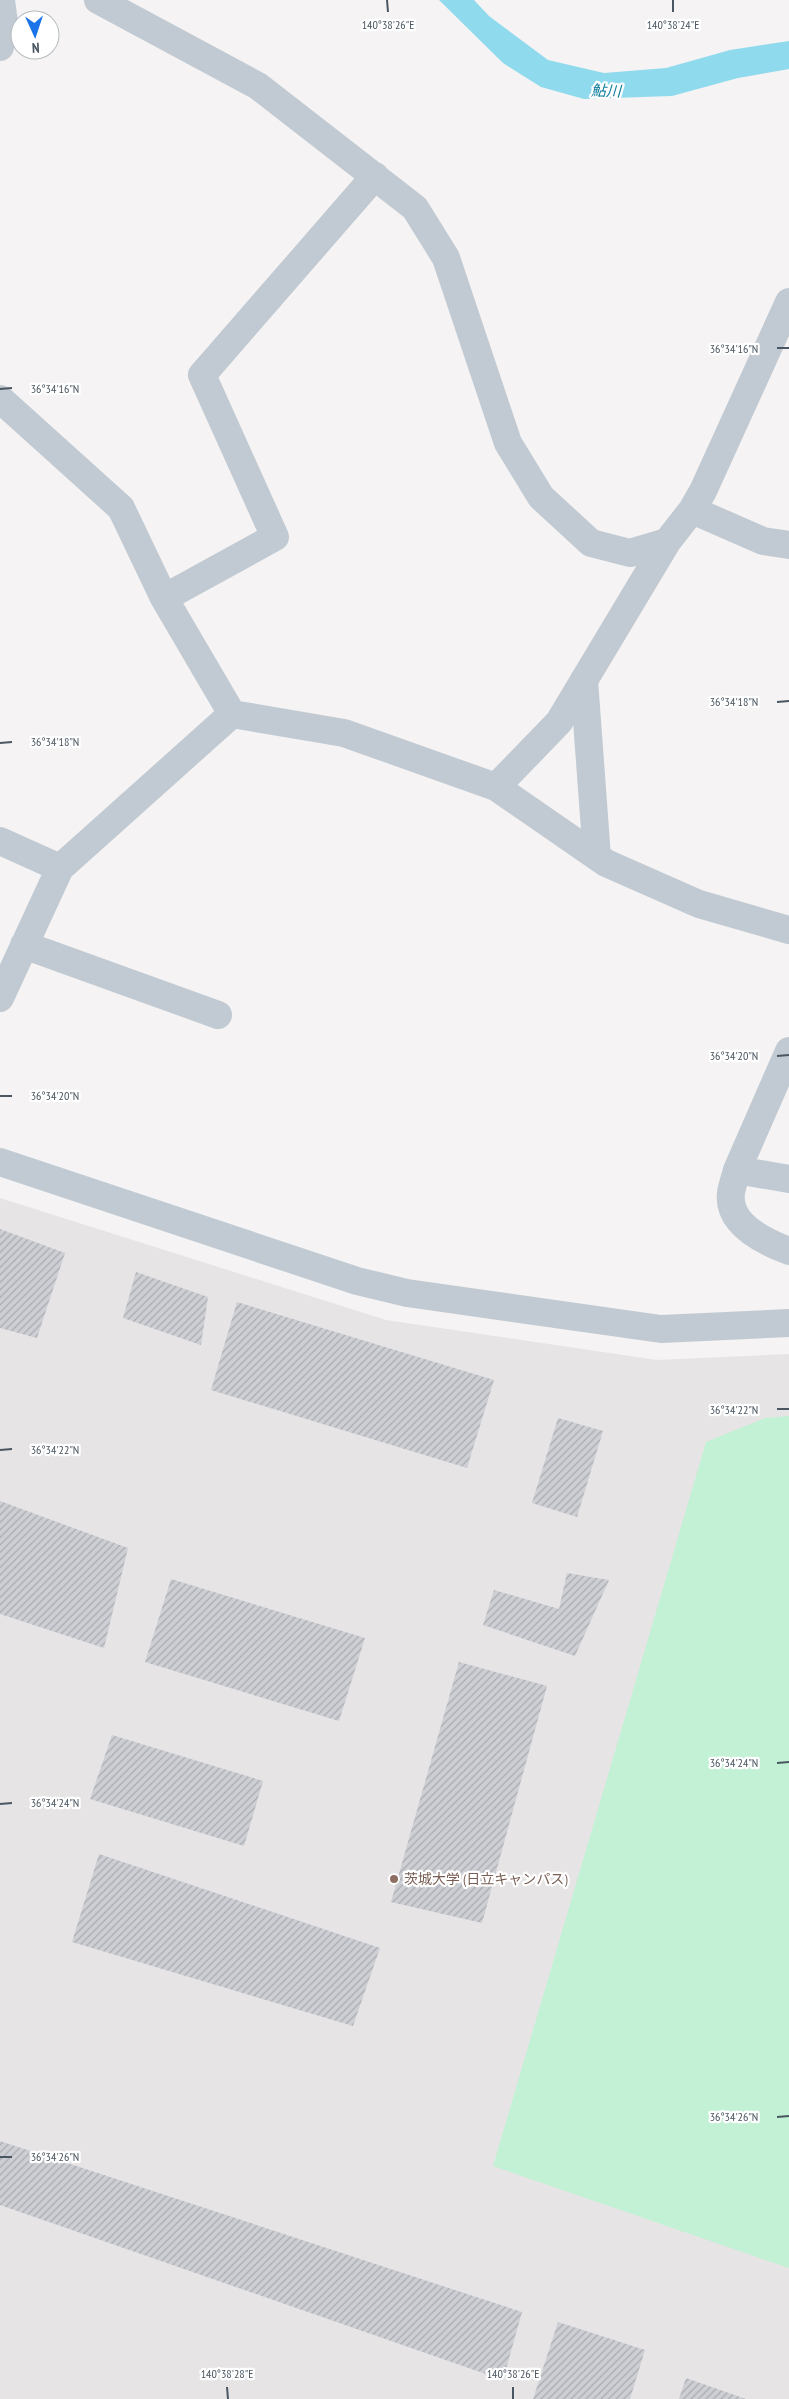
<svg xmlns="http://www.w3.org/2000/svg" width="789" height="2399" font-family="'PT Sans Narrow','Noto Sans JP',sans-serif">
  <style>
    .education { fill: #e6e4e5 }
    .pitch { fill: #c3f1d5 }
    .water { fill: #90daee }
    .building { fill: url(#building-hatch) }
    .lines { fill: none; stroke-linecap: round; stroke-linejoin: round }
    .minor { stroke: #c1cad2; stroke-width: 28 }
    .ticks { fill: none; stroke: #4a5661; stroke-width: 2 }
    .education-dot { fill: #8d6e63; stroke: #fff; stroke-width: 2 }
    .labels { text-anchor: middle; stroke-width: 4.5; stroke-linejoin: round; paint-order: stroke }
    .education-label { font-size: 14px; fill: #785e54; stroke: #fff; text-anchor: start }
    .water-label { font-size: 15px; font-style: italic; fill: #0c7c9b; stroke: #fff }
    .ticks-label { font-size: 12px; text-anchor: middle; fill: #4a5661; stroke: #fff; stroke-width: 4.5; stroke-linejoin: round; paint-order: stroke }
  </style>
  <defs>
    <pattern id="building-hatch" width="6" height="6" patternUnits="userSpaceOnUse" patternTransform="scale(1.25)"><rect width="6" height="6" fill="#cdcfd5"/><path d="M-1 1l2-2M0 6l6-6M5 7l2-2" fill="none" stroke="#a8abb0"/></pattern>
  </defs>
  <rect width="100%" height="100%" fill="#f5f3f3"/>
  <!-- education -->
  <path class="education" d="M0 1198 386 1320 657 1360 789 1354V2399H0Z"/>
  <!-- pitch -->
  <path class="pitch" d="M789 1416V2268L493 2166 706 1442 765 1418Z"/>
  <!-- water -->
  <path class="water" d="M439 0H474L489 16 548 60 604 73 666 68 730 50 789 41V69L738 78 672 96 584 99 541 87 503 63Z"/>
  <!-- building -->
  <path class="building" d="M0 1229 65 1253 37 1338 0 1328Z
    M136 1272 208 1297 201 1345 123 1318Z
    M237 1302 494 1380 467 1468 211 1390Z
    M558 1418 603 1431 577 1517 532 1503Z
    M0 1501 128 1548 104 1648 0 1614Z
    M567 1573 609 1580 575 1656 483 1625 494 1590 559 1609Z
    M171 1579 365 1638 339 1721 145 1662Z
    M459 1662 547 1686 482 1923 391 1902Z
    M112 1735 263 1781 244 1846 90 1799Z
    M99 1854 380 1948 353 2026 72 1942Z
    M0 2141 522 2312 503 2380 0 2205Z
    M558 2322 645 2350 630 2399H533Z
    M686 2378 746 2399H679Z"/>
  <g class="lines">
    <!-- minor -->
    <path class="minor" d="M98 0 258 86 415 208 446 258 508 443 541 497 591 543 630 553 667 542 692 510 703 491 789 302
      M0 47 4 23 1 0
      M0 399 121 508 164 598 232 714 60 868 0 998
      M692 510 763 541 789 545
      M164 598 275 537 202 375 375 176
      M584 680 597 857
      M232 714 344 733 496 787 559 722 667 542
      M496 787 606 863 699 904 789 930
      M0 841 60 868
      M24 945 218 1015
      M789 1051 737 1170 789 1179
      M0 1162 357 1281 407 1293 661 1329 789 1323
      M737 1170C735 1178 732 1186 731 1193 727 1224 765 1242 789 1251"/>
  </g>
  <!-- ticks -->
  <path class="ticks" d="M387 0 388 12M673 0V12M777 348H789M0 389 12 388M777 702 789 701M0 743 12 742M777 1056 789 1055M0 1096H12M777 1409H789M0 1450 12 1449M777 1763 789 1762M0 1804 12 1803M777 2117 789 2116M0 2157H12M227 2387 228 2399M513 2387V2399"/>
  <!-- markers -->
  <circle class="education-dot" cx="394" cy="1879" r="5"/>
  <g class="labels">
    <!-- education labels -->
    <g class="education-label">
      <text x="404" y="1884">茨城大学 (日立キャンパス)</text>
    </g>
    <!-- water labels -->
    <g class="water-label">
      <text transform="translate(606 91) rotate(2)" y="5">鮎川</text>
    </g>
  </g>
  <g class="ticks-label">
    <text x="673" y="29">140°38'24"E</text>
    <text x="388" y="29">140°38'26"E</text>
    <text x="734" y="353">36°34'16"N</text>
    <text x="55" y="393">36°34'16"N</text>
    <text x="734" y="706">36°34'18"N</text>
    <text x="55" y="746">36°34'18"N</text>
    <text x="734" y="1060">36°34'20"N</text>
    <text x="55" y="1100">36°34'20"N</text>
    <text x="734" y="1414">36°34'22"N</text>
    <text x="55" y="1454">36°34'22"N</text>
    <text x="734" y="1767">36°34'24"N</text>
    <text x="55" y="1807">36°34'24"N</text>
    <text x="734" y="2121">36°34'26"N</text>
    <text x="55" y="2161">36°34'26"N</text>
    <text x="227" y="2378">140°38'28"E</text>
    <text x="513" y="2378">140°38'26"E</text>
  </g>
  <!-- north arrow -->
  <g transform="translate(35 35) rotate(177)"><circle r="24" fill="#ffffff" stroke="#b7bbc0"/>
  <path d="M0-4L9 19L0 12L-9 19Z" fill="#1a73e8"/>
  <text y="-8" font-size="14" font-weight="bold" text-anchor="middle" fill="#4a5661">N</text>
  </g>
</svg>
